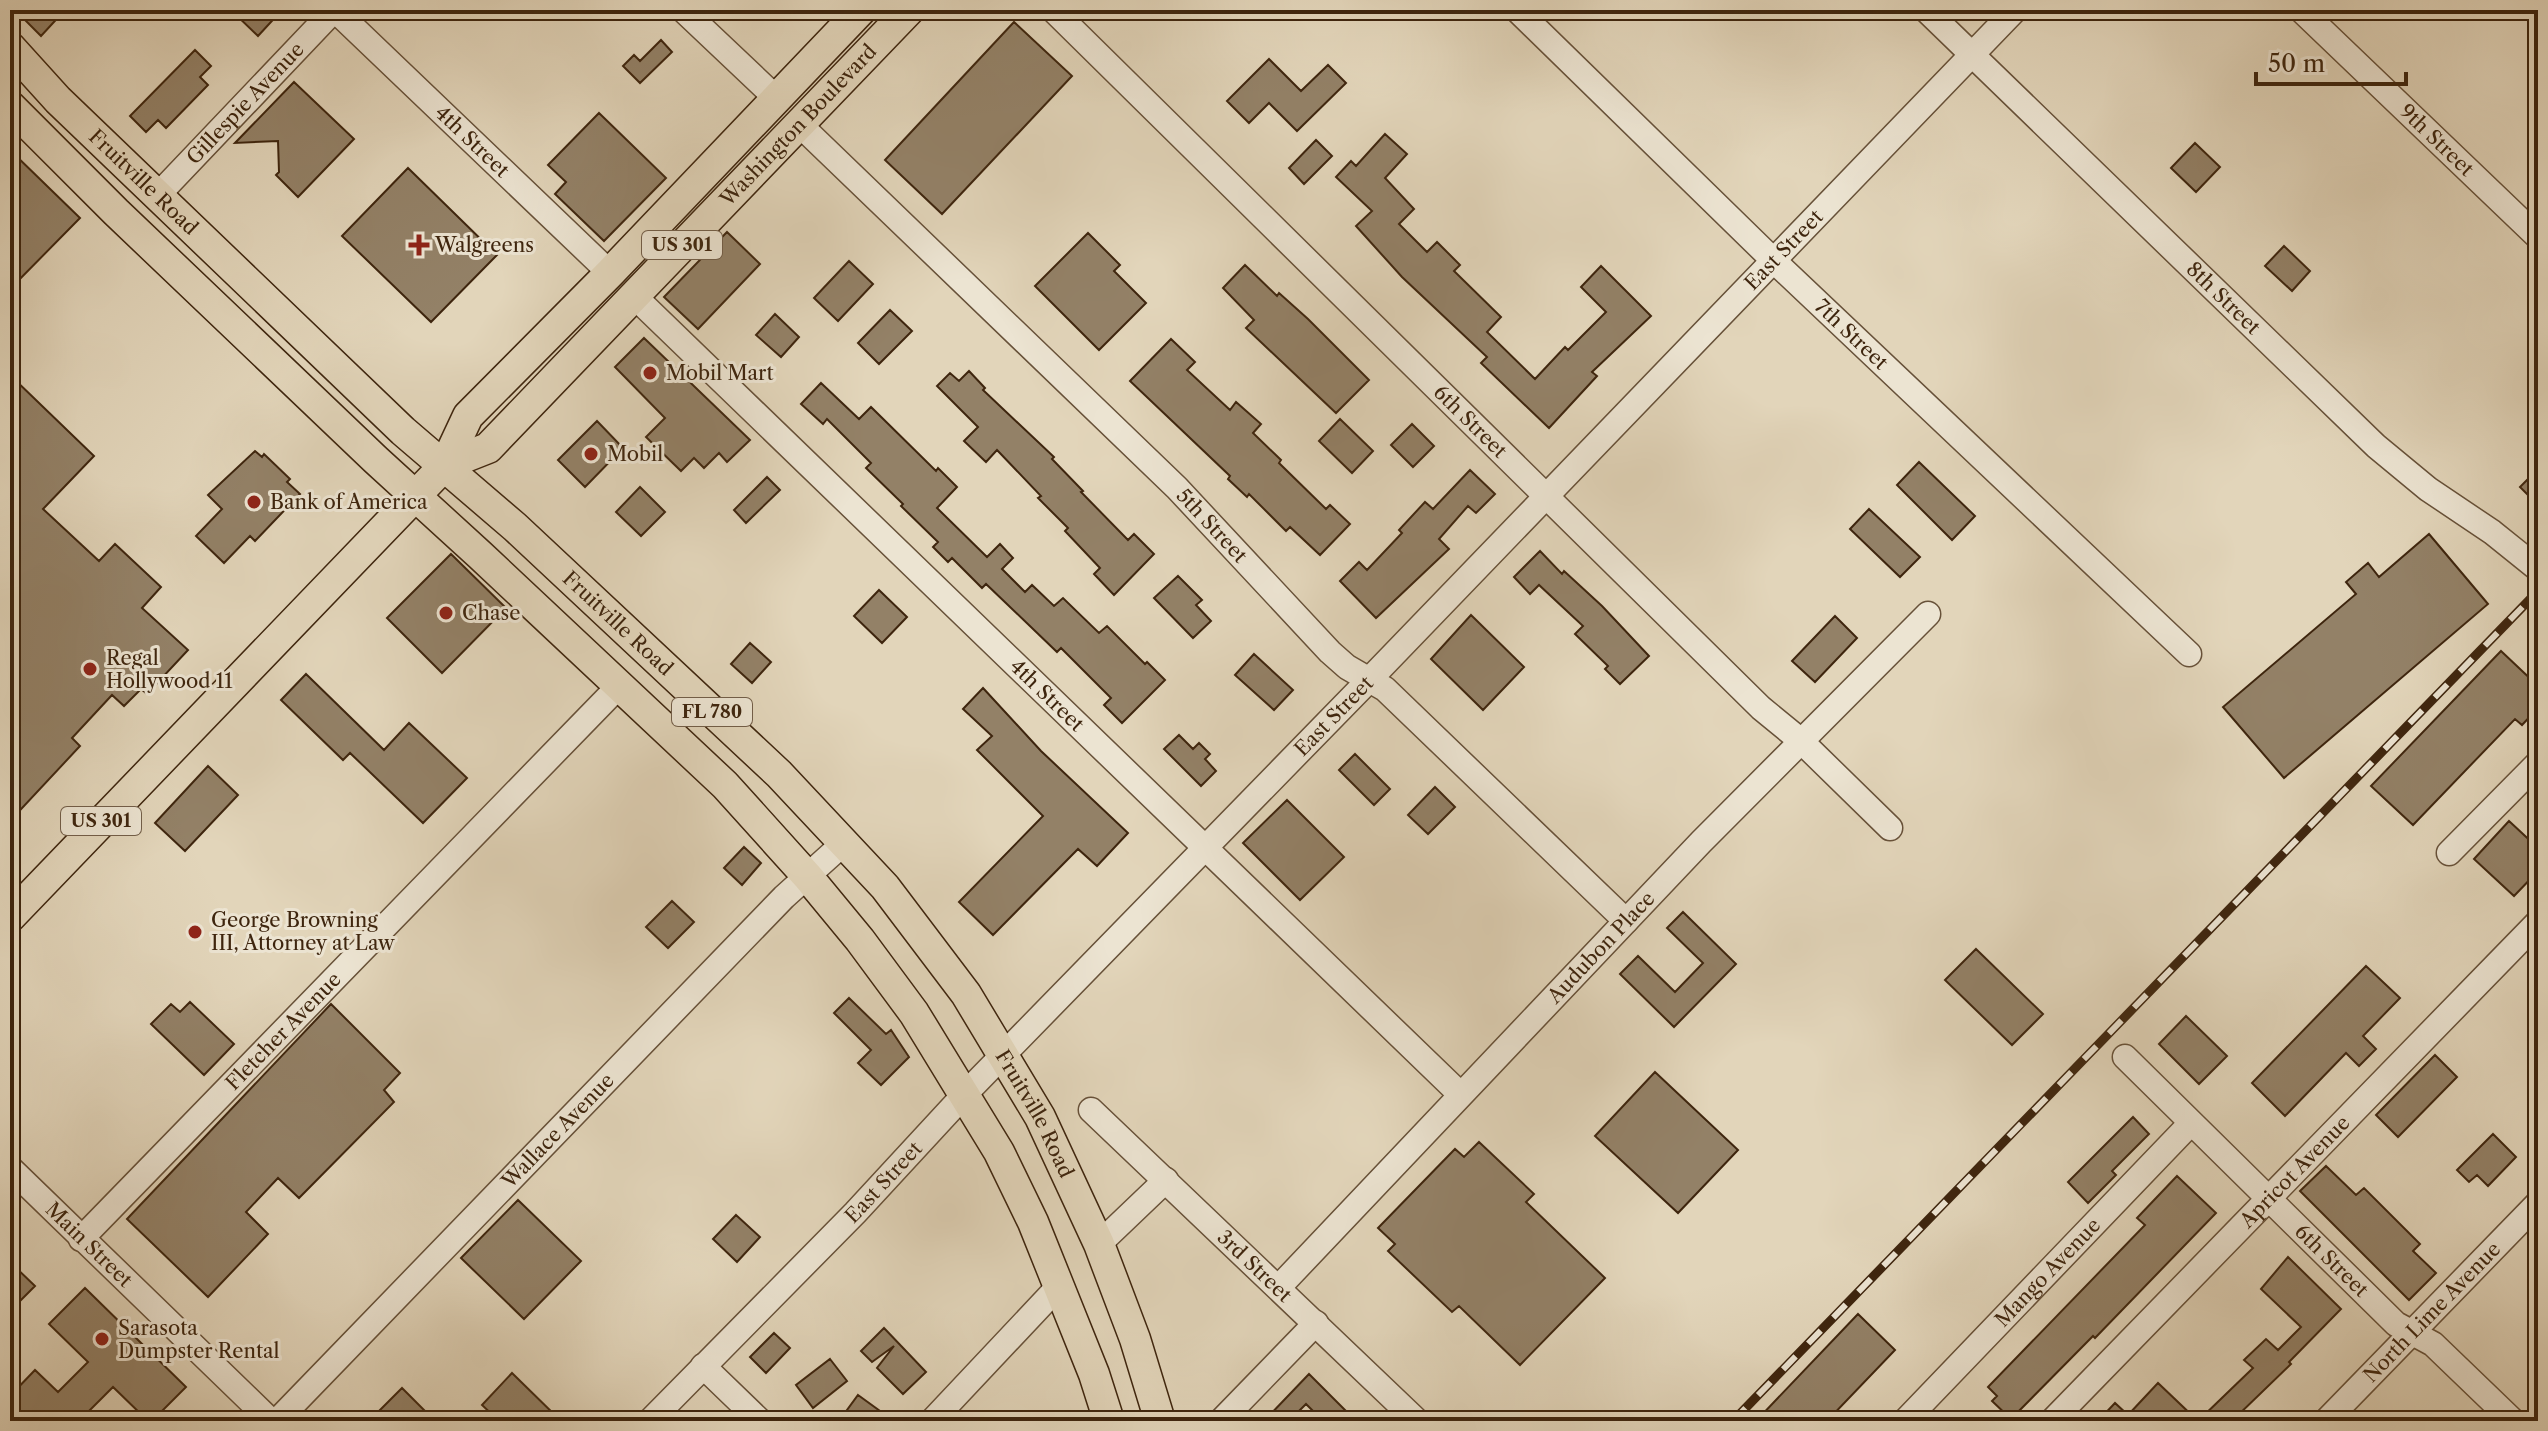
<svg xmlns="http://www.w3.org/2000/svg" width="2548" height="1431" font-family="'Libre Caslon Text',serif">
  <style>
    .building { fill: #938167; stroke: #3e250e; stroke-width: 2 }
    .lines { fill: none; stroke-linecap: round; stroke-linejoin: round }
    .minor-casing { stroke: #675139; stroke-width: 27 }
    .major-casing { stroke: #3e250e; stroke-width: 33 }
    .minor { stroke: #ece4d2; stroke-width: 24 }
    .major { stroke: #e2d5ba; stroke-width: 30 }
    .rail-casing { stroke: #3e250e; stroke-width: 9 }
    .rail { stroke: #ece4d2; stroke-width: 6; stroke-dasharray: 18; stroke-linecap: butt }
    .poi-dot { fill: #8f2418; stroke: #ece4d2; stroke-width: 3 }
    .labels { text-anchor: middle; stroke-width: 6; stroke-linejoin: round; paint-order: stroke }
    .shield { fill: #ece4d2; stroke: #725e49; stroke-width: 2 }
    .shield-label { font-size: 18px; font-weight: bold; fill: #3e250e }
    .street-label { font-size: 20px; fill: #3e250e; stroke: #ece4d2 }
    .poi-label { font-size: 20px; fill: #3e250e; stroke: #ece4d2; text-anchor: start }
  </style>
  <rect width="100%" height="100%" fill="#e2d5ba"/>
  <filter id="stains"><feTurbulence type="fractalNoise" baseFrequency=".0025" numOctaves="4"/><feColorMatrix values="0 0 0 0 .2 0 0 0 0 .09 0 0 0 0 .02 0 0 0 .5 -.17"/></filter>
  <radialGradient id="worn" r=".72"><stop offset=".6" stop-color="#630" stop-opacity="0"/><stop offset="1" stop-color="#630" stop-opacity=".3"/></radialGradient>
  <!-- building -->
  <path class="building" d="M32 10H65L41 36 24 19Z
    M231 10H282L258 36Z
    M1014 22 1072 76 942 214 885 160Z
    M661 40 672 52 640 83 623 66 634 55 640 61Z
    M195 50 211 66 200 77 208 85 166 128 158 120 146 132 130 116Z
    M1269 59 1301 91 1328 65 1346 83 1297 131 1269 103 1249 123 1227 101Z
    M294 82 354 139 298 197 276 175 279 172 278 141 235 143Z
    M599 113 666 178 604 241 555 194 566 182 548 165Z
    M1385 134 1407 154 1385 178 1414 209 1399 224 1427 252 1437 242 1460 265 1454 271 1501 317 1487 332 1535 379 1565 347 1568 350 1606 312 1581 287 1601 266 1651 316 1592 372 1597 376 1549 428 1481 363 1487 357 1402 277 1356 226 1372 211 1336 177 1351 161 1356 166Z
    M1316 140 1332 156 1304 184 1289 168Z
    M2195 143 2220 167 2196 192 2171 168Z
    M10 150 80 218 10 289Z
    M408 168 497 255 431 322 342 236Z
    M727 232 760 264 698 329 664 297Z
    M1088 233 1120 265 1114 271 1146 303 1099 350 1035 286Z
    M2284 246 2310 271 2292 291 2265 266Z
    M849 261 873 284 838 321 814 298Z
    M1245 265 1277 296 1279 293 1308 319 1369 380 1336 413 1246 328 1254 320 1223 288Z
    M890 310 912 331 879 364 858 343Z
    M775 314 799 337 781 357 756 335Z
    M644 338 750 440 727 462 719 453 704 468 694 458 681 471 646 437 665 418 615 367Z
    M1171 339 1195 362 1187 370 1230 410 1236 402 1261 424 1253 433 1281 460 1279 463 1326 509 1330 505 1350 524 1320 555 1290 527 1286 531 1249 494 1247 497 1228 479 1230 476 1130 381Z
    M969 371 985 388 983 390 1054 457 1052 459 1083 491 1081 492 1128 540 1134 534 1154 554 1114 595 1094 574 1100 568 1065 531 1068 528 1038 498 1041 496 997 450 986 462 964 441 978 427 937 386 950 373 959 381Z
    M10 375 94 456 43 509 99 561 115 544 161 587 142 608 188 650 147 694 141 689 124 706 112 695 72 738 80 746 10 821Z
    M821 383 859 419 871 407 936 471 938 468 957 487 937 508 987 557 1000 544 1013 558 1002 569 1025 592 1032 585 1054 606 1063 598 1099 633 1107 626 1145 664 1147 662 1165 680 1122 723 1104 705 1111 698 1061 648 1057 652 986 584 982 588 952 558 948 562 933 547 938 542 901 506 903 504 866 468 871 463 827 419 823 424 801 404Z
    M1340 419 1373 451 1352 473 1319 441Z
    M597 421 623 448 585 487 558 460Z
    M1412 424 1434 446 1413 467 1391 445Z
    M255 451 262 457 264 454 290 479 287 482 300 494 255 541 250 536 224 563 196 536 222 509 208 495Z
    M1919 462 1975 516 1952 540 1897 485Z
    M2538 469V505L2520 487Z
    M1470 470 1495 494 1476 513 1468 506 1439 539 1449 549 1376 618 1340 581 1359 562 1367 570 1402 533 1399 530 1425 502 1433 509Z
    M767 477 780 490 746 523 734 510Z
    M640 487 665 512 641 536 616 512Z
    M1869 509 1920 557 1900 577 1850 529Z
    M2429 534 2488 604 2284 778 2223 707 2356 594 2346 582 2368 563 2379 577Z
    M1540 551 1562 574 1564 571 1602 606 1649 656 1620 684 1605 669 1608 666 1575 634 1583 626 1539 585 1530 594 1514 577Z
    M451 554 506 608 442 673 387 618Z
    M1178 576 1202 600 1196 605 1211 621 1193 638 1154 598Z
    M879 590 907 617 882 643 854 616Z
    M1471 615 1524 667 1483 710 1431 659Z
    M1835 616 1857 638 1815 682 1792 661Z
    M750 643 771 662 752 683 731 664Z
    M2501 651 2538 686V708L2522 725 2515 719 2413 825 2371 786Z
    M1254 654 1293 690 1274 710 1235 675Z
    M306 674 384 750 409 723 467 778 423 823 350 753 343 760 281 700Z
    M983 688 1041 751 1128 833 1097 866 1078 849 993 935 959 902 1043 816 977 750 992 736 963 709Z
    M1179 735 1193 749 1199 743 1210 754 1205 759 1216 771 1201 786 1164 749Z
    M1355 754 1390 789 1374 805 1339 770Z
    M208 766 238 795 185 851 155 823Z
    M1435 787 1455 807 1428 834 1408 815Z
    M1287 800 1344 857 1300 900 1243 843Z
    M2509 821 2538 848V871L2514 896 2474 859Z
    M744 847 761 863 742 885 724 868Z
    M672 901 694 922 668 948 646 927Z
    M1683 912 1736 964 1674 1027 1620 974 1638 956 1675 992 1703 963 1667 928Z
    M1976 949 2043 1014 2012 1045 1945 980Z
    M2366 966 2400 998 2363 1036 2376 1049 2359 1066 2346 1053 2285 1116 2252 1083Z
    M849 998 886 1034 891 1030 909 1057 881 1085 858 1063 871 1050 834 1013Z
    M190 1002 234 1044 204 1075 151 1024 171 1004 180 1012Z
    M331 1004 400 1073 384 1090 394 1102 299 1198 278 1178 246 1212 268 1234 208 1297 127 1219Z
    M2186 1016 2227 1056 2199 1084 2159 1044Z
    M2435 1055 2457 1077 2398 1137 2376 1115Z
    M1655 1072 1738 1150 1678 1213 1595 1136Z
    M2133 1117 2149 1134 2112 1171 2116 1175 2088 1203 2068 1182Z
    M2493 1134 2516 1157 2488 1186 2477 1175 2469 1182 2457 1170Z
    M1479 1142 1534 1194 1526 1202 1605 1278 1520 1365 1459 1306 1452 1312 1388 1251 1395 1244 1378 1228 1455 1149 1464 1157Z
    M2326 1166 2356 1195 2364 1188 2420 1244 2413 1251 2436 1273 2409 1300 2300 1191Z
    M2177 1176 2216 1213 2095 1338 2093 1336 2011 1419 1992 1401 1997 1396 1988 1387 2145 1225 2137 1218Z
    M518 1200 581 1261 524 1319 461 1258Z
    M736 1215 760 1237 737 1262 713 1239Z
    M2288 1257 2341 1309 2289 1362 2291 1364 2232 1421H2098L2115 1403 2128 1415 2158 1383 2198 1421 2253 1368 2244 1360 2266 1339 2278 1350 2301 1327 2261 1289Z
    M10 1262 35 1286 10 1311Z
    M85 1288 186 1387 152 1421H148L113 1387 79 1421H10V1396L35 1370 58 1392 88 1362 49 1324Z
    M1858 1314 1895 1350 1827 1421H1756Z
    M884 1328 926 1372 903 1394 877 1368 894 1346 872 1362 861 1351Z
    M774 1333 790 1348 766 1373 750 1357Z
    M830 1359 847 1381 813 1408 796 1385Z
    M512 1373 561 1421H499L482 1405Z
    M1309 1374 1356 1421H1323L1306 1404 1289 1421H1264Z
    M402 1388 435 1421H369Z
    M858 1395 880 1411 873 1421H839Z"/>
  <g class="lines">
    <!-- minor casing -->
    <g class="minor-casing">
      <g id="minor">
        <path id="s1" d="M335 10 610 273"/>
        <path d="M683 10 776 98"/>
        <path id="s2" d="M1053 10 1761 708 1800 740 1890 828"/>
        <path id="s3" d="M1517 10 1773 260 2189 654"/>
        <path id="s4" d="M1926 10 2376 446 2428 489 2492 532 2538 569"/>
        <path id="s5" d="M2301 10 2538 237"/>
        <path id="s6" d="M799 124 1177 488 1330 652 1347 667 1385 689 1626 921"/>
        <path id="s7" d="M157 196 334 10"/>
        <path id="s8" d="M633 295 1460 1094"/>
        <path d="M2449 853 2538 763"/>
        <path id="s9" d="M2125 1057 2396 1324 2433 1344 2513 1421"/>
        <path id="s10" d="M1091 1110 1417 1421"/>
        <path id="s11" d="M10 1168 271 1421"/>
        <path id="s12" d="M81 1239 619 686"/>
        <path d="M1099 1244 1166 1180"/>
        <path id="s13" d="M1279 1287 1701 842 1928 614"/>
        <path d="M703 1366 760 1421"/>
        <path id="s14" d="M277 1421 784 897 844 843"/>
        <path id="s15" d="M650 1421 855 1213 964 1095 1369 680 2015 10"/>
        <path d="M932 1421 1059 1286"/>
        <path d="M1221 1421 1316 1323"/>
        <path id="s16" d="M1905 1421 2191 1123"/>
        <path id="s17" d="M2052 1421 2538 922"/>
        <path id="s18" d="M2326 1421 2538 1203"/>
      </g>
    </g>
    <!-- major casing -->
    <g class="major-casing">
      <g id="major">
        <path id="s19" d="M10 47 58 100 403 431 515 527 779 774 885 887 966 994 1040 1117 1099 1244 1135 1339 1160 1421"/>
        <path d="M10 106 116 212 376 460 480 555 725 785 808 877 860 940 914 1013 999 1152 1033 1222 1094 1374 1109 1421"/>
        <path id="s20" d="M445 465 488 448 909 10"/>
        <path d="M10 917 445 465 468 416 610 273 861 10"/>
      </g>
    </g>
    <!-- minor -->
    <use href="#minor" class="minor"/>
    <!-- major -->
    <use href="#major" class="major"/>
    <!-- rail casing -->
    <g class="rail-casing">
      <path id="rail" d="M1733 1421 2538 591"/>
    </g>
    <!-- rail -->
    <use href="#rail" class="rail"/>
  </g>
  <!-- markers -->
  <g class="poi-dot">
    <path d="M415 233h8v8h8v8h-8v8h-8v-8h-8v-8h8z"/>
    <circle cx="650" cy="373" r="8"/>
    <circle cx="591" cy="454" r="8"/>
    <circle cx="254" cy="502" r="8"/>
    <circle cx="446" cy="613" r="8"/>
    <circle cx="90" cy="669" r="8"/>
    <circle cx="195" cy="932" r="8"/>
    <circle cx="102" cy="1339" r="8"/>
  </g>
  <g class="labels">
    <!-- shield labels -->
    <g class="shield">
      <rect x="642" y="231" width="80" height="28" rx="6"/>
      <rect x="672" y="698" width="80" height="28" rx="6"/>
      <rect x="61" y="807" width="80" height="28" rx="6"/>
    </g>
    <g class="shield-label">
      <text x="682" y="251">US 301</text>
      <text x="712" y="718">FL 780</text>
      <text x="101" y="827">US 301</text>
    </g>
    <!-- street labels -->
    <g class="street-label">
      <text dy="7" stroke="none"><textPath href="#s7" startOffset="128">Gillespie Avenue</textPath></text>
      <text dy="7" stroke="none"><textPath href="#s20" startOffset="494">Washington Boulevard</textPath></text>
      <text dy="7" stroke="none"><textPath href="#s5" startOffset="188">9th Street</textPath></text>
      <text dy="7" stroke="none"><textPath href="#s1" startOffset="190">4th Street</textPath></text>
      <text dy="7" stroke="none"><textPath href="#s19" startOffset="190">Fruitville Road</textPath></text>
      <text dy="7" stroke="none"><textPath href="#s15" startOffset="1630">East Street</textPath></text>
      <text dy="7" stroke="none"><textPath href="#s4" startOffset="414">8th Street</textPath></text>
      <text dy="7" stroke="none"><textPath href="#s3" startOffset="466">7th Street</textPath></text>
      <text dy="7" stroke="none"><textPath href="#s2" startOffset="586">6th Street</textPath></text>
      <text dy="7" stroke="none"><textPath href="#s6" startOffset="576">5th Street</textPath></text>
      <text dy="7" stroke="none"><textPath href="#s19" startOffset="838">Fruitville Road</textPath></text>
      <text dy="7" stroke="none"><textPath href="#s8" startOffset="576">4th Street</textPath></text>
      <text dy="7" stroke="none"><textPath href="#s15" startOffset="982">East Street</textPath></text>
      <text dy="7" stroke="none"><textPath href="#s13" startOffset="468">Audubon Place</textPath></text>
      <text dy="7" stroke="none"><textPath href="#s12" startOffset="290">Fletcher Avenue</textPath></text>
      <text dy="7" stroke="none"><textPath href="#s19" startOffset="1486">Fruitville Road</textPath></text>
      <text dy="7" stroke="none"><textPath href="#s14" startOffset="404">Wallace Avenue</textPath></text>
      <text dy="7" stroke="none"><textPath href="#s17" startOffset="348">Apricot Avenue</textPath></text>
      <text dy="7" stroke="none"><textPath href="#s15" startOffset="334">East Street</textPath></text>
      <text dy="7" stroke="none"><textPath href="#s11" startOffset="110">Main Street</textPath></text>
      <text dy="7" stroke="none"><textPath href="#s9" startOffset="290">6th Street</textPath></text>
      <text dy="7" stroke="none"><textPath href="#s10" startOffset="226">3rd Street</textPath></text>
      <text dy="7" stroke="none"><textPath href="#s16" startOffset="206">Mango Avenue</textPath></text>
      <text dy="7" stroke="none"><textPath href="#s18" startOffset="152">North Lime Avenue</textPath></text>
    </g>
    <!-- poi labels -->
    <g class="poi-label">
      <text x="435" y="252">Walgreens</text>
      <text x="666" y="380">Mobil Mart</text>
      <text x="607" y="461">Mobil</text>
      <text x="270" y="509">Bank of America</text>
      <text x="462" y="620">Chase</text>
      <text x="106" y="665">Regal<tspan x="106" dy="23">Hollywood 11</tspan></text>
      <text x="211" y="927">George Browning<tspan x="211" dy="23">III, Attorney at Law</tspan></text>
      <text x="118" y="1335">Sarasota<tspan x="118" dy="23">Dumpster Rental</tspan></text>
    </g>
  </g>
  <!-- margin -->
  <rect width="2548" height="1431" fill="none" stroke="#e2d5ba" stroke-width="40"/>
  <rect x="12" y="12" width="2524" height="1407" fill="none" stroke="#3e250e" stroke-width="4"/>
  <rect x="20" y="20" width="2508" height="1391" fill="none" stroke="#3e250e" stroke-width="2"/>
  <!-- scale -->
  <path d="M2256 72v12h150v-12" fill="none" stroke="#3e250e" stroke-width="4"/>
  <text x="2268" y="72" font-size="24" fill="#3e250e" stroke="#ece4d2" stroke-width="6" paint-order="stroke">50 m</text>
  <rect width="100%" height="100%" filter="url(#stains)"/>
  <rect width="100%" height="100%" fill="url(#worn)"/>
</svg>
